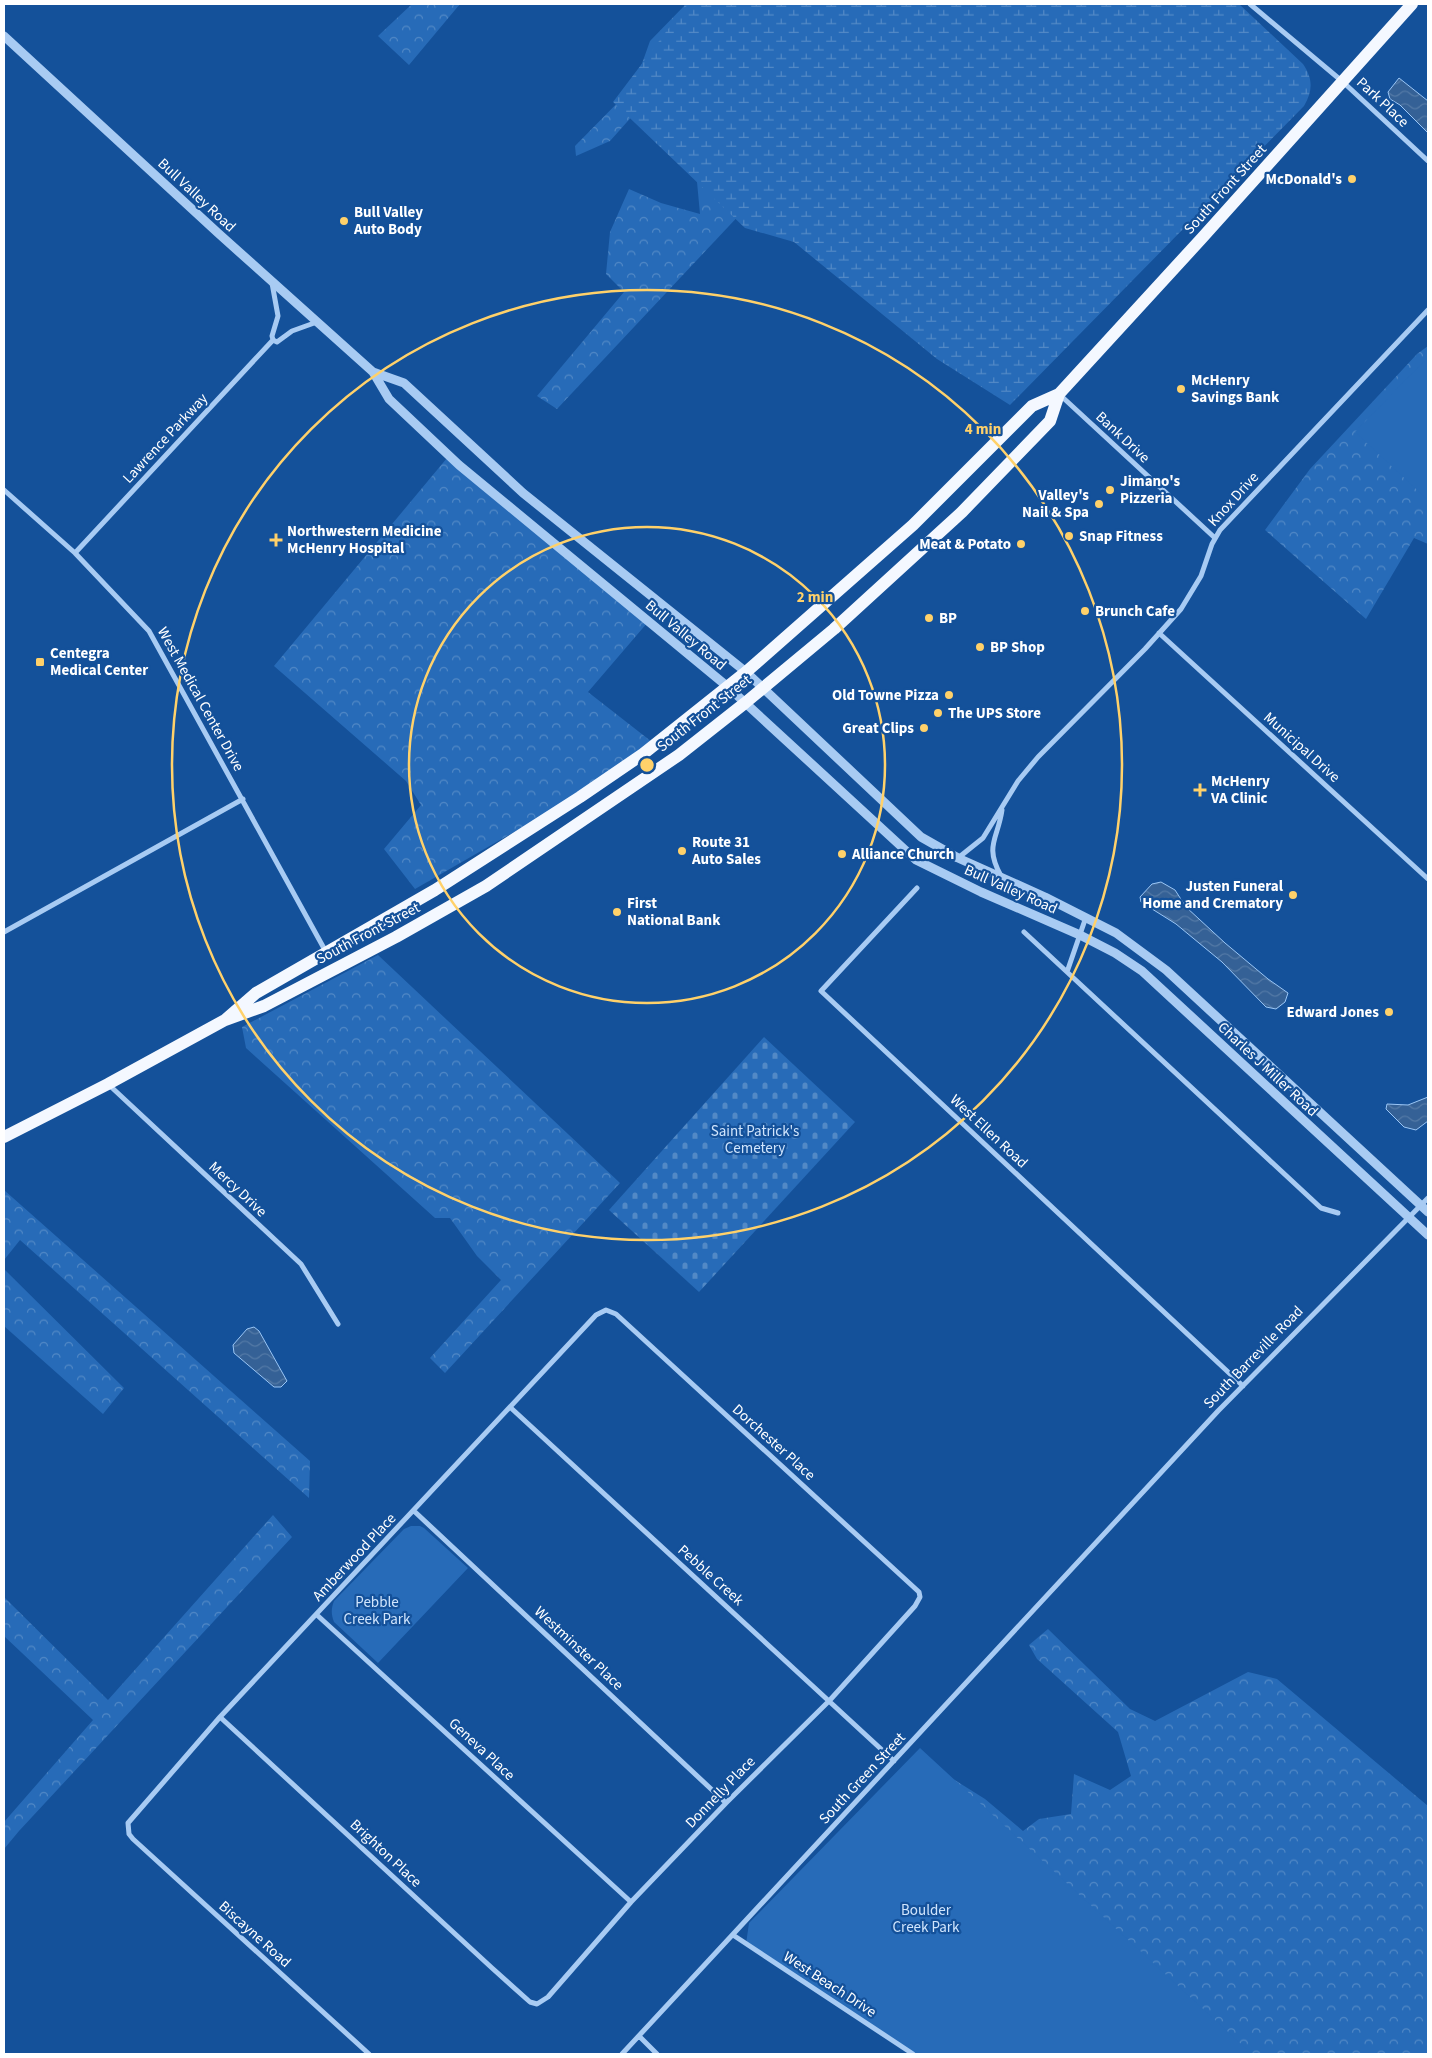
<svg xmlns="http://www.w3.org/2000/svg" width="1432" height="2058" font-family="'Source Sans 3',sans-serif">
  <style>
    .forest { fill: url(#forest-crowns) }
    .wetland { fill: url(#wetland-marsh) }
    .cemetery { fill: url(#cemetery-stones) }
    .green { fill: #276bb8 }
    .water { fill: url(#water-waves); stroke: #9ac6f6 }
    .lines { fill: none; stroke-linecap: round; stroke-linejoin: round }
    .minor { stroke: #a8cbf3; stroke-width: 5 }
    .tertiary { stroke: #a8cbf3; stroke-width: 9 }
    .primary { stroke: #f4f8ff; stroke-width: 12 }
    .ring { fill: none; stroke: #ffd16a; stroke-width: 2.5 }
    .poi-dot { fill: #ffd16a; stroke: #14519a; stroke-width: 2 }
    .labels { text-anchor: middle; stroke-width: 4.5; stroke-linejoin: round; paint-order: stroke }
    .street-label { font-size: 15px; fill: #fff; stroke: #14519a }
    .poi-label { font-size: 15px; font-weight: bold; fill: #fff; stroke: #14519a; text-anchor: start }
    .park-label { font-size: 15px; fill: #d0e5fd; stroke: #14519a }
    .centre { fill: #ffd16a; stroke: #14519a; stroke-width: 2.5 }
    .ring-label { font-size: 15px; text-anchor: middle; font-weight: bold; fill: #ffd16a; stroke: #14519a; stroke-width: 4.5; stroke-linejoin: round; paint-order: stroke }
  </style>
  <defs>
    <pattern id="forest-crowns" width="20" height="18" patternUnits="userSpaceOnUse" patternTransform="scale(1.25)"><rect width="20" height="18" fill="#276bb8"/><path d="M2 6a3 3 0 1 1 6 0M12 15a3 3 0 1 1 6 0" fill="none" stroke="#5289c6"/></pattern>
    <pattern id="wetland-marsh" width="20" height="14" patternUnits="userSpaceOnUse" patternTransform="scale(1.25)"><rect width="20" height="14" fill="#276bb8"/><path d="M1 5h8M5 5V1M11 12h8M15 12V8" fill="none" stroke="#5289c6"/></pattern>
    <pattern id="cemetery-stones" width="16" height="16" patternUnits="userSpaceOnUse" patternTransform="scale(1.25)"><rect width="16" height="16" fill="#276bb8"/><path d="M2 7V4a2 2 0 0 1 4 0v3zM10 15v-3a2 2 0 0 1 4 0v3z" fill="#5289c6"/></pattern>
    <pattern id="water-waves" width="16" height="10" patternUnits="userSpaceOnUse" patternTransform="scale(1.25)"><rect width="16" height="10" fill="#356196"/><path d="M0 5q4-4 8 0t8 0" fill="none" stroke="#5379a6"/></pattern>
  </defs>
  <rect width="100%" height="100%" fill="#14519a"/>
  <!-- forest -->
  <path class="forest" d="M412 4H460L409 65 378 36Z
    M686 4H941L836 112 557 409 537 396 624 292 606 274 610 232 629 189 661 203 700 214 692 128 660 85 610 141 576 156 575 146 634 86 650 41Z
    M1428 346V544L1414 538 1366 619 1265 530 1310 469 1417 354Z
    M447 458 648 622 588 692 652 742 599 783 415 889 384 849 421 805 406 781 274 666Z
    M378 955 620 1183 445 1373 430 1358 501 1280 477 1256 450 1218H435L246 1048 242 1027Z
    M4 1190 310 1461 309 1498 20 1240 4 1260Z
    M4 1269 124 1388 103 1414 4 1326Z
    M273 1515 292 1537 19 1831 4 1849V1822L93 1720 4 1636V1597L108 1700Z
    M1048 1629 1130 1709 1155 1721 1248 1672 1277 1679 1428 1806V2054H932L918 1757 985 1799 1023 1831 1039 1819 1071 1814 1074 1774 1110 1790 1131 1776 1118 1732 1037 1659 1029 1645Z"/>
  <!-- wetland -->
  <path class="wetland" d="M687 4H1239L1303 64C1313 79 1313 90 1304 106L1010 405 937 359 794 242 745 228 613 102Z"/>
  <!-- cemetery -->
  <path class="cemetery" d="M764 1037 855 1122 699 1292 609 1210Z"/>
  <!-- green -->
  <path class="green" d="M1428 357V500L1355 432Z
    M411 1526H420L424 1528 468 1568 378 1663 334 1622C331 1614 331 1609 334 1601L404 1529Z
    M920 1748 1252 2054H913L746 1944 749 1923Z"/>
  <!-- water -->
  <path class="water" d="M1399 78 1428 101V133L1400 105 1390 99 1388 92Z
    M1161 882 1175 890 1186 907 1225 943 1268 979 1288 993 1285 1002 1276 1009 1266 1007 1222 962 1176 924 1141 902 1140 897 1152 884Z
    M1428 1097V1121L1416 1130 1404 1127 1386 1109 1387 1104 1408 1105Z
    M254 1327 259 1331 287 1381 281 1387H274L234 1353 233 1345 247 1329Z"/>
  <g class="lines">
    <!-- minor -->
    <path class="minor" d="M1250 4 1343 82 1428 161
      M273 340 277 342 292 331 317 322
      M1059 394 1215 538
      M4 490 75 553 149 631 326 952
      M75 553 273 340 272 336 278 316 272 283
      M1159 633 1428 879
      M958 858 983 838 1018 781 1038 757 1145 649 1181 609 1201 576 1212 544 1220 530 1428 310
      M1001 876C984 845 998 839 1002 810
      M917 888 821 991 1243 1386
      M1086 917 1067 972 1321 1208 1338 1213
      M4 932 243 799
      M1024 932 1067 972
      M108 1084 301 1264 338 1324
      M511 1408 894 1761
      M414 1511 726 1803
      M317 1615 631 1902
      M220 1717 492 1968 530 2002 537 2004 548 1997 631 1902 726 1803 830 1700 915 1606 920 1597 919 1592 616 1314 606 1310 596 1315 220 1717 128 1823 129 1834 133 1839 369 2054
      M733 1935 913 2054
      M639 2036 657 2054
      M622 2054 1218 1411 1428 1198"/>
    <!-- tertiary -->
    <path class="tertiary" d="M4 36 218 233 373 372 389 399 459 465 728 687 916 860 981 892 1080 935 1115 953 1142 971 1428 1235
      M373 372 404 383 523 493 746 672 921 837 958 858 1045 897 1116 933 1166 970 1428 1212"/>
    <!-- primary -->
    <path class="primary" d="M225 1020 256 993 435 890 580 797 643 754 746 672 913 525 1032 406 1059 394 1202 238 1412 4
      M4 1137 108 1084 225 1020 264 1006 396 937 486 886 679 755 745 703 834 629 962 512 1050 421 1059 394"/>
  </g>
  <!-- distance rings -->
  <g class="ring">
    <circle cx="647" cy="765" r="238"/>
    <circle cx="647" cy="765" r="475"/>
  </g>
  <!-- markers -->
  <g class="poi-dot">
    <circle cx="1352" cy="179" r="5"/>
    <circle cx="344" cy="221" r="5"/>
    <circle cx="1181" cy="389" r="5"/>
    <circle cx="1110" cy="490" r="5"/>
    <circle cx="1099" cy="504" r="5"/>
    <circle cx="1069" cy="536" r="5"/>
    <path d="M273.5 532.5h5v5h5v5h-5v5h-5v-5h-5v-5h5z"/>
    <circle cx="1021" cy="544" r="5"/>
    <circle cx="1085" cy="611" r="5"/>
    <circle cx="929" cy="618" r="5"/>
    <circle cx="980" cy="647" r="5"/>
    <rect x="35" y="657" width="10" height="10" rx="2.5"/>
    <circle cx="949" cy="695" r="5"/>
    <circle cx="938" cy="713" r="5"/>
    <circle cx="924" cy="728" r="5"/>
    <path d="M1197.5 782.5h5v5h5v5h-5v5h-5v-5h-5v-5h5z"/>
    <circle cx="682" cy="851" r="5"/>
    <circle cx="842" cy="854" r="5"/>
    <circle cx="1293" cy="895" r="5"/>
    <circle cx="617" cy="912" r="5"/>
    <circle cx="1389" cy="1012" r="5"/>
  </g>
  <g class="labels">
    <!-- street labels -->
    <g class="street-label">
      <text transform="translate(1383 102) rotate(43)" y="5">Park Place</text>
      <text transform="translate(1225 189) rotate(-48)" y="5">South Front Street</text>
      <text transform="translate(197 195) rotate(43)" y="5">Bull Valley Road</text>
      <text transform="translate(1123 437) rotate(43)" y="5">Bank Drive</text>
      <text transform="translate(165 438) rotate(-47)" y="5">Lawrence Parkway</text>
      <text transform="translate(1233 499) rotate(-48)" y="5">Knox Drive</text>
      <text transform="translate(686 635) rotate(40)" y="5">Bull Valley Road</text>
      <text transform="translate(201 699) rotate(61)" y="5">West Medical Center Drive</text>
      <text transform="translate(704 713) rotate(-38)" y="5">South Front Street</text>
      <text transform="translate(1302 747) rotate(42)" y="5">Municipal Drive</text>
      <text transform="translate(1011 889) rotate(24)" y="5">Bull Valley Road</text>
      <text transform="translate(368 933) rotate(-28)" y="5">South Front Street</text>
      <text transform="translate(1268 1069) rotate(43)" y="5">Charles J Miller Road</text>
      <text transform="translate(989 1131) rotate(43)" y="5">West Ellen Road</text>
      <text transform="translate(238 1189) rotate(43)" y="5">Mercy Drive</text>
      <text transform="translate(1253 1357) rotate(-46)" y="5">South Barreville Road</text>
      <text transform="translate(774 1442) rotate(42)" y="5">Dorchester Place</text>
      <text transform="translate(354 1557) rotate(-47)" y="5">Amberwood Place</text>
      <text transform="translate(711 1575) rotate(42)" y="5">Pebble Creek</text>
      <text transform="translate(579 1648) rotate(43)" y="5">Westminster Place</text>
      <text transform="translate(482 1749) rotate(43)" y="5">Geneva Place</text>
      <text transform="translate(862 1778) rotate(-47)" y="5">South Green Street</text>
      <text transform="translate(720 1792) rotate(-46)" y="5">Donnelly Place</text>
      <text transform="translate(386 1853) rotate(43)" y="5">Brighton Place</text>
      <text transform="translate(255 1934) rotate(42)" y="5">Biscayne Road</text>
      <text transform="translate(830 1984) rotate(33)" y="5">West Beach Drive</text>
    </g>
    <!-- poi labels -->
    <g class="poi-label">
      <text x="1342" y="184" text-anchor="end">McDonald's</text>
      <text x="354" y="217">Bull Valley<tspan x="354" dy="17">Auto Body</tspan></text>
      <text x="1191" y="385">McHenry<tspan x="1191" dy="17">Savings Bank</tspan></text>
      <text x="1120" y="486">Jimano's<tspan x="1120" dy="17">Pizzeria</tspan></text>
      <text x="1089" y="500" text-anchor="end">Valley's<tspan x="1089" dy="17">Nail &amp; Spa</tspan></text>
      <text x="287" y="536">Northwestern Medicine<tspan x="287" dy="17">McHenry Hospital</tspan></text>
      <text x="1079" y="541">Snap Fitness</text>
      <text x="1011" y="549" text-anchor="end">Meat &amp; Potato</text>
      <text x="1095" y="616">Brunch Cafe</text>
      <text x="939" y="623">BP</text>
      <text x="990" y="652">BP Shop</text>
      <text x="50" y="658">Centegra<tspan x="50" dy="17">Medical Center</tspan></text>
      <text x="939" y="700" text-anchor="end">Old Towne Pizza</text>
      <text x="948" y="718">The UPS Store</text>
      <text x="914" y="733" text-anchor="end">Great Clips</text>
      <text x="1211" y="786">McHenry<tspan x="1211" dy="17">VA Clinic</tspan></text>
      <text x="692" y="847">Route 31<tspan x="692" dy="17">Auto Sales</tspan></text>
      <text x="852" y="859">Alliance Church</text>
      <text x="1283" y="891" text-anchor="end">Justen Funeral<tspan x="1283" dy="17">Home and Crematory</tspan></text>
      <text x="627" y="908">First<tspan x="627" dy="17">National Bank</tspan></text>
      <text x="1379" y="1017" text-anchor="end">Edward Jones</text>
    </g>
    <!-- park labels -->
    <g class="park-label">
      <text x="755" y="1136">Saint Patrick's<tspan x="755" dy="17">Cemetery</tspan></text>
      <text x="377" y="1607">Pebble<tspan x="377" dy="17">Creek Park</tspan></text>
      <text x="926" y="1915">Boulder<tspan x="926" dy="17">Creek Park</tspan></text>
    </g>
  </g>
  <circle cx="647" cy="765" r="8" class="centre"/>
  <g class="ring-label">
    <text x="983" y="434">4 min</text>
    <text x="815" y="602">2 min</text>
  </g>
  <!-- border -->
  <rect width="1432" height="2058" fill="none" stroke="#ffffff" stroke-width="10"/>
</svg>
